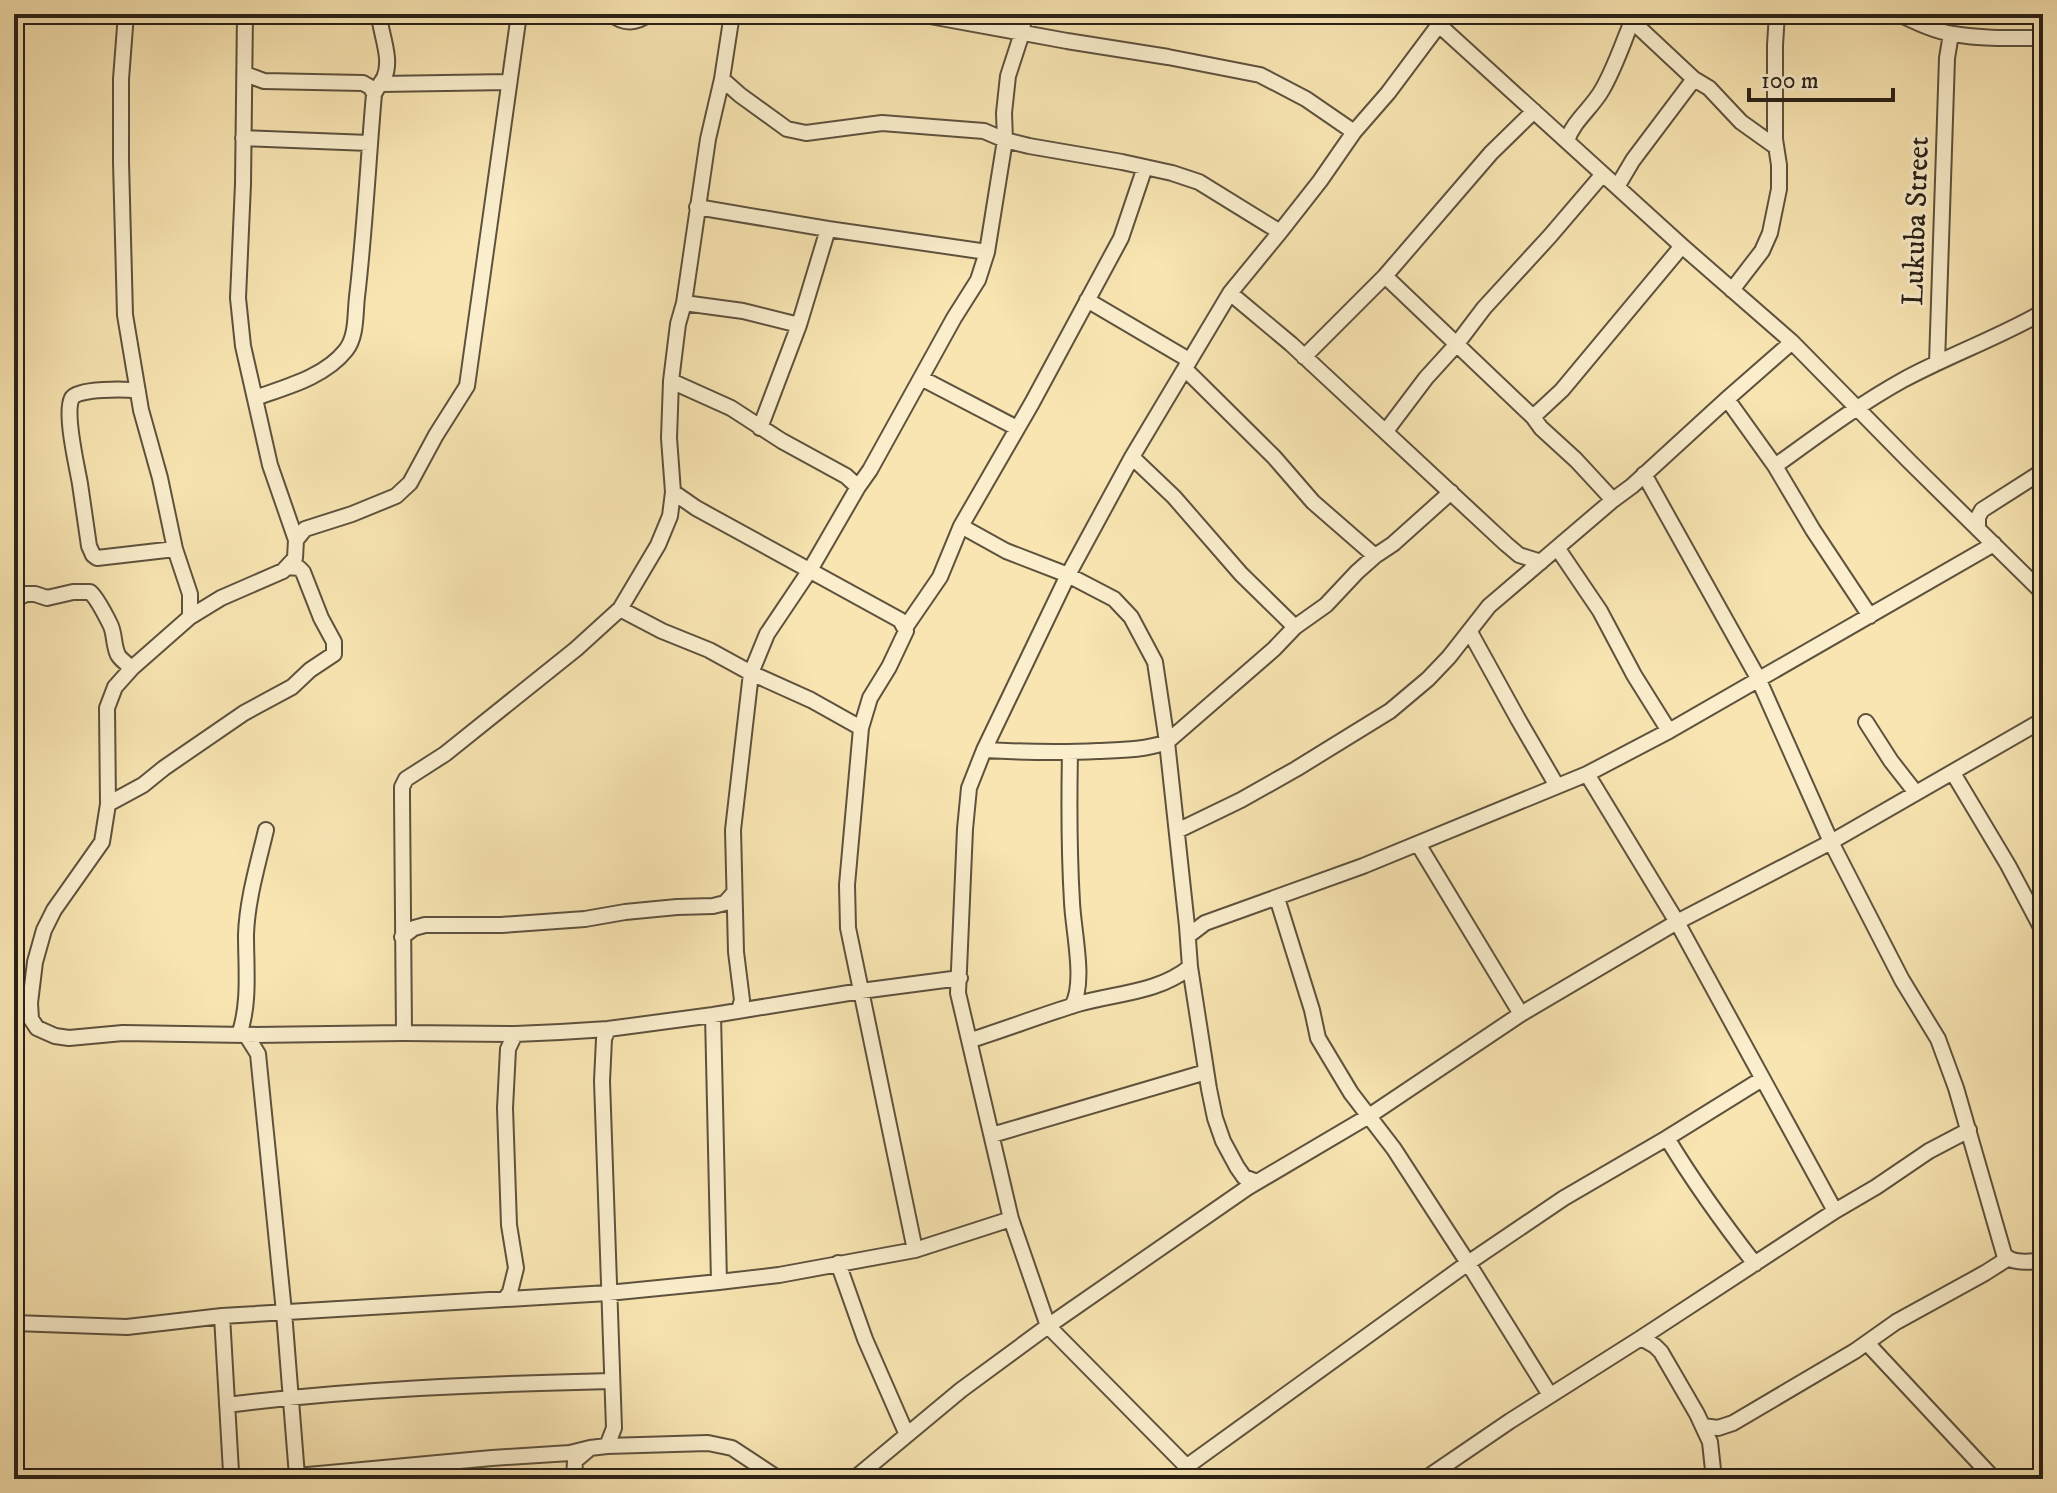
<svg xmlns="http://www.w3.org/2000/svg" width="2057" height="1493" font-family="'IM FELL DW Pica',serif">
  <style>
    .lines { fill: none; stroke-linecap: round; stroke-linejoin: round }
    .minor-casing { stroke: #5e523e; stroke-width: 18 }
    .minor { stroke: #faeecd; stroke-width: 14 }
    .labels { text-anchor: middle; stroke-width: 6; stroke-linejoin: round; paint-order: stroke }
    .street-label { font-size: 30px; fill: #2a2118; stroke: #faeecd }
  </style>
  <rect width="100%" height="100%" fill="#f8e5b2"/>
  <filter id="stains"><feTurbulence type="fractalNoise" baseFrequency=".0025" numOctaves="4"/><feColorMatrix values="0 0 0 0 .2 0 0 0 0 .09 0 0 0 0 .02 0 0 0 .5 -.17"/></filter>
  <radialGradient id="worn" r=".72"><stop offset=".6" stop-color="#630" stop-opacity="0"/><stop offset="1" stop-color="#630" stop-opacity=".3"/></radialGradient>
  <g class="lines">
    <!-- minor casing -->
    <g class="minor-casing">
      <path id="minor" d="M126 14 121 79V162L125 315 141 410 160 478 175 549 190 594V617
        M245 14 243 184 238 298 243 346 270 465 296 540 295 558 283 571 221 598 190 617 132 668 115 687 107 708 108 804 102 842 54 910 44 930 35 962 30 1003 31 1019 37 1028 55 1036 69 1038 123 1033 246 1035 404 1033 515 1034 560 1032 608 1029 713 1015 861 991 960 978
        M611 14C625 25 636 23 649 14
        M919 14 1067 41 1168 57 1260 75 1306 99 1354 132
        M1899 14C1916 22 1934 31 1953 34 1983 39 2013 38 2043 38
        M1632 21 1694 79 1709 88 1741 122 1776 147
        M1439 25 1682 246 1792 342 1910 462 2043 593
        M245 74 264 81 363 83 370 87 374 93
        M722 79 740 95 787 129 806 133 882 123 984 131 1005 140 1029 146 1122 162 1172 173 1199 182 1280 232
        M380 84 509 82
        M243 138 369 143
        M1567 141C1573 121 1592 108 1602 90 1616 66 1624 39 1635 14
        M1617 187 1633 160 1694 79
        M697 207 828 229 987 252
        M1385 276 1533 417 1541 428 1576 460 1613 500
        M1732 290 1762 251 1770 233 1779 189V165L1775 139V45L1777 14
        M1230 293 1291 344 1506 544 1519 555 1541 562
        M1087 300 1189 360
        M684 303 743 311 799 325
        M1304 357 1385 276 1491 153 1534 111
        M1937 363 1947 58 1951 34
        M1185 369 1274 457 1313 502 1375 556
        M921 378 1017 428
        M671 381 731 408 782 441 846 476 858 487
        M138 391C127 389 78 388 72 398 64 413 77 466 80 484 83 504 86 525 89 546L93 555 97 558 175 549
        M255 398C286 387 325 377 346 350 357 336 355 313 357 297 365 229 368 162 374 94 377 88 381 83 384 78 393 59 380 33 379 14
        M1727 399 1775 466 1813 530 1870 616
        M1533 417 1562 390 1682 246
        M760 428 799 325 828 229
        M1386 431 1426 378 1456 345 1484 308 1550 236 1603 174
        M1132 457 1174 497 1241 574 1295 627
        M1775 466C1817 436 1858 405 1903 380 1949 355 1998 338 2043 312
        M1644 474 1758 678 1831 842 1902 980 1938 1039 1956 1088 2004 1254C2012 1265 2030 1261 2043 1261
        M673 492 696 508 900 620 906 631 889 667 870 698 861 728 847 885 848 928 915 1250
        M961 526 1006 551 1068 575 1114 599 1131 617 1155 662 1167 742 1187 926 1190 967 1209 1089 1215 1118 1223 1141 1237 1167 1244 1177 1257 1182
        M1978 527V517L1982 510 2043 471
        M296 540 305 529 352 514 396 496 410 483 436 435 467 386 519 14
        M1558 549 1600 611 1634 675 1669 731
        M14 600 26 594H35L47 598 73 592H90C96 597 106 616 110 624 115 633 113 645 118 655 121 660 127 664 132 668
        M620 609 662 631 709 650 751 673 811 700 861 728
        M905 628 940 577 961 526 1032 403 1121 238 1145 167
        M1470 632 1518 719 1557 786
        M1866 722 1891 761 1916 793
        M984 750C1022 752 1060 753 1098 751 1122 750 1145 750 1167 742L1274 649 1295 627 1326 605 1357 572 1375 556 1393 544 1451 492
        M1070 752C1069 802 1069 852 1072 902 1073 930 1086 983 1072 1006
        M1953 773 2008 865 2043 931
        M1587 774 1677 922 1835 1211
        M108 804 143 785 164 768 244 713 292 687 310 670 334 654V642L321 618 303 572 299 568 287 567
        M1177 831 1241 800 1296 769 1390 711 1428 679 1449 657 1489 606 1613 500 1632 486 1727 399 1792 342
        M1418 844 1521 1014
        M1277 898 1312 1010 1318 1038 1351 1093 1394 1149 1468 1263 1550 1395
        M1188 936 1205 923 1363 866 1587 774 1669 731 1994 544
        M402 937 414 928 425 925H501L585 919 625 912 677 907 713 906 725 903 733 894
        M739 1010 742 1000 736 952 733 830 751 673 767 634 810 570 858 487 870 470 954 318 978 280 987 252 1005 140 1004 113 1008 76 1022 33 1024 14
        M713 1015 719 1282
        M404 1033 402 797V787L406 779 445 754 576 649 620 609 658 545 670 516 673 492 669 438 671 381 678 324 684 303 708 139 722 79 732 14
        M239 1035C250 1004 246 968 246 935 247 900 258 864 266 830
        M246 1035 258 1054 284 1312 297 1476
        M971 1040C1006 1029 1042 1015 1078 1004 1116 993 1158 993 1190 967
        M992 1135 1206 1072
        M1667 1138C1694 1183 1723 1223 1755 1264
        M838 1263 865 1339 907 1435
        M505 1299 510 1292 516 1268 509 1225 505 1108 508 1049 515 1034
        M222 1316 231 1472 230 1479
        M14 1323 127 1327 222 1316 608 1293 719 1282 779 1275 915 1250 1011 1219
        M1641 1338 1655 1346 1661 1352 1697 1414 1710 1442 1714 1479
        M1867 1343 1994 1479
        M227 1405C354 1389 483 1384 612 1381
        M1703 1426 1718 1428 1733 1423 1855 1351 1896 1322 1985 1273 2007 1259
        M607 1446 614 1428 602 1081 604 1039 608 1029
        M1186 1467 1468 1263 1564 1198 1667 1138 1762 1079
        M285 1479 297 1476 492 1458 570 1453 590 1448 607 1446 708 1443 732 1448 779 1479
        M574 1479 575 1461 588 1450
        M854 1479 961 1390 1048 1326 1247 1188 1369 1116 1521 1014 1677 922 1831 842 2043 720
        M1199 1479 1048 1326 1011 1219 958 993 965 829 969 788 984 750 1068 575 1132 457 1230 293 1280 232 1320 181 1354 132 1388 93 1447 14
        M1425 1479 1510 1421 1641 1338 1835 1211 1876 1187 1929 1151 1969 1130"/>
    </g>
    <!-- minor -->
    <use href="#minor" class="minor"/>
  </g>
  <g class="labels">
    <!-- street labels -->
    <g class="street-label">
      <text transform="translate(1915 221) rotate(-88)" y="10">Lukuba Street</text>
    </g>
  </g>
  <!-- margin -->
  <rect width="2057" height="1493" fill="none" stroke="#f8e5b2" stroke-width="48"/>
  <rect x="16" y="16" width="2025" height="1461" fill="none" stroke="#2a2118" stroke-width="4"/>
  <rect x="24" y="24" width="2009" height="1445" fill="none" stroke="#2a2118" stroke-width="2"/>
  <!-- scale -->
  <path d="M1749 88v12h144v-12" fill="none" stroke="#2a2118" stroke-width="4"/>
  <text x="1761" y="88" font-size="24" fill="#2a2118" stroke="#faeecd" stroke-width="6" paint-order="stroke">100 m</text>
  <rect width="100%" height="100%" filter="url(#stains)"/>
  <rect width="100%" height="100%" fill="url(#worn)"/>
</svg>
